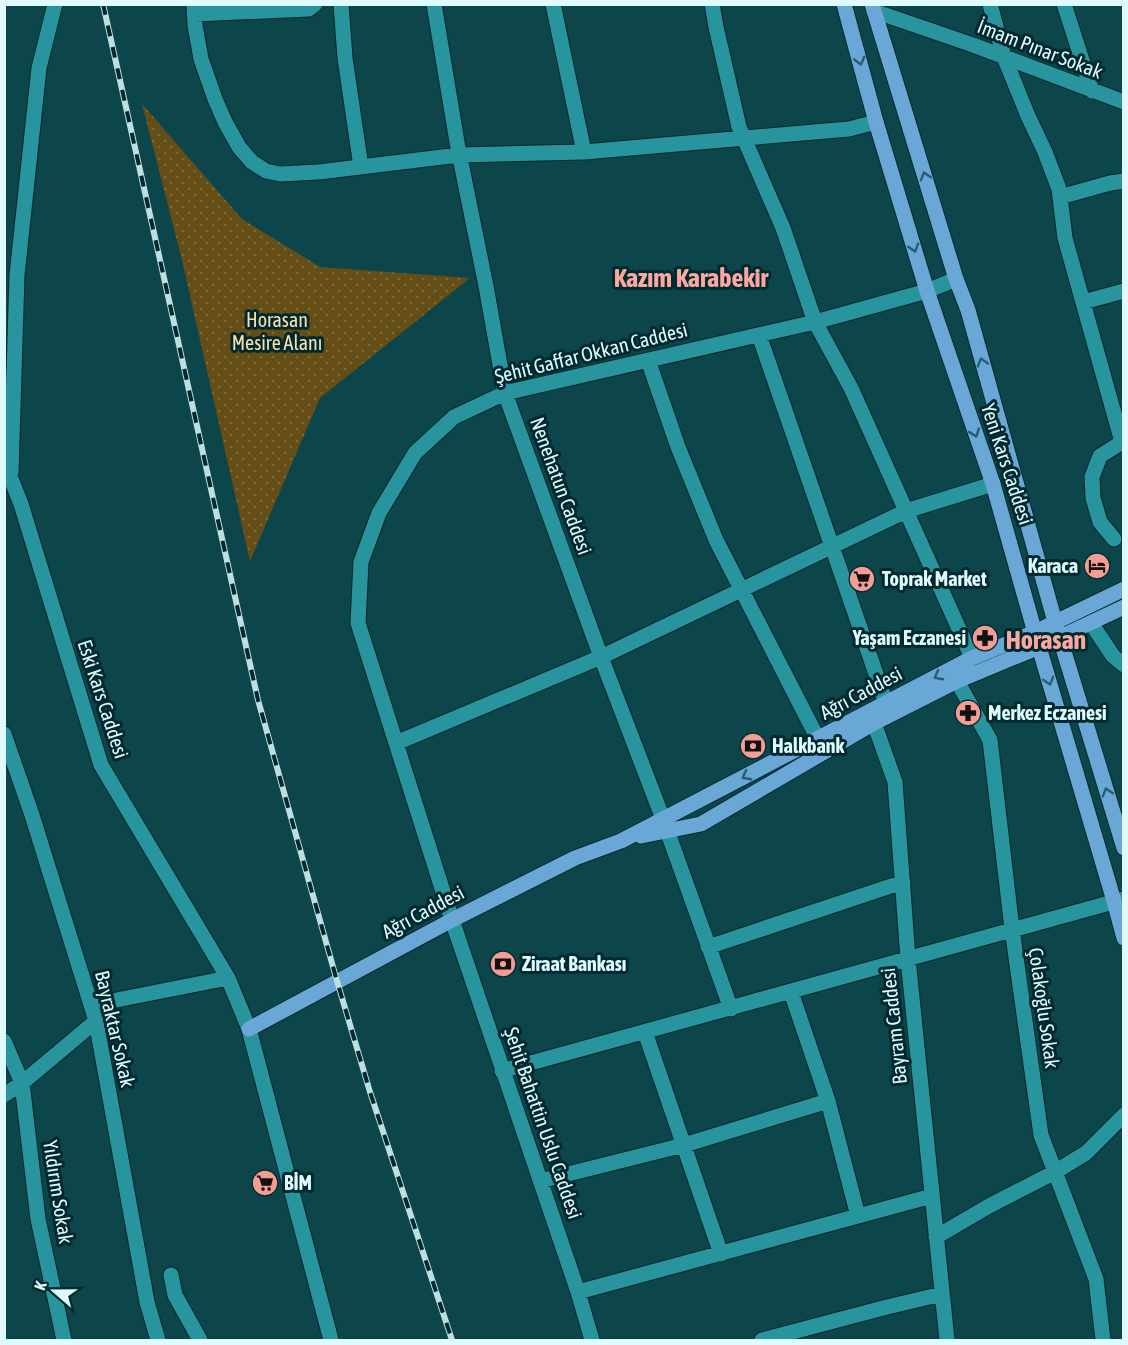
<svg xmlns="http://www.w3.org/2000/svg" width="1128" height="1345" font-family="'Asap Condensed',sans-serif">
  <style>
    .park { fill: url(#park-dots) }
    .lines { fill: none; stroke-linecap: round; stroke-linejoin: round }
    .minor-casing { stroke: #08292d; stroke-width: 17 }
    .major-casing { stroke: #08292d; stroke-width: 17 }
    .minor { stroke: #28949e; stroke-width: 15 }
    .major { stroke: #68a7d6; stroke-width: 15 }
    .rail-casing { stroke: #bedee1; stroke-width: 6 }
    .rail { stroke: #002a2f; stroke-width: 4; stroke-dasharray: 11; stroke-linecap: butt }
    .oneway { stroke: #2a5c72 }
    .labels { text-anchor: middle; stroke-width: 6; stroke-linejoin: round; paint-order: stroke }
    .street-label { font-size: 20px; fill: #e0fbfe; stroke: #002a2f }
    .park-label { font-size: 20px; fill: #fae0ac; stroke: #002a2f }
    .poi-label { font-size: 20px; font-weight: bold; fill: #e0fbfe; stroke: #002a2f; text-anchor: start }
    .district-label { font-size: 26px; font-weight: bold; fill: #fca8a1; stroke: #002a2f }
  </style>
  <defs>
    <pattern id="park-dots" width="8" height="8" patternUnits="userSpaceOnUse" patternTransform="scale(1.5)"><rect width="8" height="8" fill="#654d16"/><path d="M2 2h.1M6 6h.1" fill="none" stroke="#7b6839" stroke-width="1.8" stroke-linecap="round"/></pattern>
  </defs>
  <rect width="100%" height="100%" fill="#0c464b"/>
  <!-- park -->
  <path class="park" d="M142 104 242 219 320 267 470 278 320 398 250 561 182 260Z"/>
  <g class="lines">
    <!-- minor casing -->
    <g class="minor-casing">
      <path id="minor" d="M194 4 195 25 201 59 215 99 225 122 239 147 252 162 266 171 280 174 319 172 459 155 584 152 849 129 876 122
        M341 4 345 58 361 167
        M434 4 458 148 486 286 505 393 601 657 663 819 731 1009
        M553 4 584 152
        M712 4 716 27 739 127 783 228 815 322 851 388 972 658
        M990 4 1004 57 1028 116 1045 152 1059 189 1065 238 1122 442
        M1064 4 1092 91
        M874 11 973 45 1124 102
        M194 14 309 9 315 4
        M1060 197 1110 183 1124 181
        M1083 302 1124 291
        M759 335 886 703
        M648 360 678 447 716 540 818 739
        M4 461 21 504 101 765 228 978 249 1029 331 1340
        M11 472 17 275 39 68 55 4
        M1114 539 1100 522 1093 498 1092 477 1100 456 1124 441
        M1091 623 1113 656 1124 665
        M957 681 990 740 1012 929 1041 1135 1096 1279 1103 1340
        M869 712 874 723 895 782 908 959 947 1340
        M4 734 32 815 96 1021 147 1302 158 1340
        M396 743 601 657 906 511 993 484
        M708 947 903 882
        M791 992 828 1101 858 1216
        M91 1005 228 978
        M645 1032 721 1254
        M4 1041 22 1083 38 1219 64 1340
        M502 1071 1124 899
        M4 1095 22 1083 96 1021
        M540 1181 684 1145 828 1101
        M936 1237 989 1206 1055 1172 1086 1153 1124 1115
        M171 1275 175 1295 200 1340
        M578 1292 932 1196
        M592 1340 578 1292 452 920 358 623 361 562 379 513 415 453 454 417 505 393 815 322 927 291 956 279
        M762 1340 887 1307 942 1294"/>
    </g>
    <!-- major casing -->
    <g class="major-casing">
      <path id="major" d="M844 4 876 122 927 291 993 484 1039 647 1114 901 1124 938
        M872 4 956 279 968 310 1055 622 1124 848
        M641 836 701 824 874 723 957 681 1039 647 1124 607
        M249 1029 452 920 575 858 621 841 972 658 1035 632 1124 589"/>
    </g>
    <!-- minor -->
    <use href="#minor" class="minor"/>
    <!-- major -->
    <use href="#major" class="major"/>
    <!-- rail casing -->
    <g class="rail-casing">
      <path id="rail" d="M103 4 258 700 337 981 370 1092 452 1340"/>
    </g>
    <!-- rail -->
    <use href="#rail" class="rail"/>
  </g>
  <!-- one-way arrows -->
  <defs><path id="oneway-chevron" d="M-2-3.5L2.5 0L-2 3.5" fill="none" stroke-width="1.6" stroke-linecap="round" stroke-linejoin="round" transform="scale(1.5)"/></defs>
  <g class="oneway">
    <use href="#oneway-chevron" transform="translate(860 61) rotate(75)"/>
    <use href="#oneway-chevron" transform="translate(925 176) rotate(-107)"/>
    <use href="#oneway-chevron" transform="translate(914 248) rotate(73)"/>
    <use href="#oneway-chevron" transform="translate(982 362) rotate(-106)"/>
    <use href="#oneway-chevron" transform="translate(975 433) rotate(71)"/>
    <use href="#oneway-chevron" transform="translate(938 676) rotate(152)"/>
    <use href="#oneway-chevron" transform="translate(1049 681) rotate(73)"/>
    <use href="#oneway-chevron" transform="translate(746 776) rotate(152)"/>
    <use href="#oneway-chevron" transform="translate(1107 792) rotate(-107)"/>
  </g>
  <!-- icons -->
  <defs>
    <g id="hotel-disc" transform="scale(1.35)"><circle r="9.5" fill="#f59c94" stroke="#002a2f"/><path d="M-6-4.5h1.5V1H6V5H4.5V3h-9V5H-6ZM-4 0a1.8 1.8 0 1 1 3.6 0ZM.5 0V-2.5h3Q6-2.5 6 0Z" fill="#111"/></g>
    <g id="supermarket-disc" transform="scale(1.35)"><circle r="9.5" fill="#f59c94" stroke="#002a2f"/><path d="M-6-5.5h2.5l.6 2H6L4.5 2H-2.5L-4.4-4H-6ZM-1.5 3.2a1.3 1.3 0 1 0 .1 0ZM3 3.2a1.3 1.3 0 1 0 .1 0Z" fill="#111"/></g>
    <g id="pharmacy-disc" transform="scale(1.35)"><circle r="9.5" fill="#f59c94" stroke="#002a2f"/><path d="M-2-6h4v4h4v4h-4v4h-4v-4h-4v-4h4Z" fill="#111"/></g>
    <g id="bank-disc" transform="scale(1.35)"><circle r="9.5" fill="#f59c94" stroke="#002a2f"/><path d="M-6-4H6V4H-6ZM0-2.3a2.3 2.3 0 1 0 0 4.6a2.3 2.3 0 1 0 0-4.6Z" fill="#111"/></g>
  </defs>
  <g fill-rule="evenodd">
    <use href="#hotel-disc" x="1097" y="566"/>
    <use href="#supermarket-disc" x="862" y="579"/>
    <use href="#pharmacy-disc" x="985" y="638"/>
    <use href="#pharmacy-disc" x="968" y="713"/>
    <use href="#bank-disc" x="753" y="746"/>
    <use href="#bank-disc" x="503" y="964"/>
    <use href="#supermarket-disc" x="265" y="1183"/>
  </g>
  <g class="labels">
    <!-- street labels -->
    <g class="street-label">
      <text transform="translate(1040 49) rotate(21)" y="7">İmam Pınar Sokak</text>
      <text transform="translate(591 353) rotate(-14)" y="7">Şehit Gaffar Okkan Caddesi</text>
      <text transform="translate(1007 464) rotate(72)" y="7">Yeni Kars Caddesi</text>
      <text transform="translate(561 486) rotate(70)" y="7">Nenehatun Caddesi</text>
      <text transform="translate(861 693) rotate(-28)" y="7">Ağrı Caddesi</text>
      <text transform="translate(103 699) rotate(72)" y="7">Eski Kars Caddesi</text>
      <text transform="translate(423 912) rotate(-28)" y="7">Ağrı Caddesi</text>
      <text transform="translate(1044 1008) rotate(82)" y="7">Çolakoğlu Sokak</text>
      <text transform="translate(894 1026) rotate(-96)" y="7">Bayram Caddesi</text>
      <text transform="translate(115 1029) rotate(77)" y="7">Bayraktar Sokak</text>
      <text transform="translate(543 1123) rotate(71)" y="7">Şehit Bahattin Uslu Caddesi</text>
      <text transform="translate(58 1192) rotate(81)" y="7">Yıldırım Sokak</text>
    </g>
    <!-- park labels -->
    <g class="park-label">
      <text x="277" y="327">Horasan<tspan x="277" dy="23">Mesire Alanı</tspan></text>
    </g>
    <!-- poi labels -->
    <g class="poi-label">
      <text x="1078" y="573" text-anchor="end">Karaca</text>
      <text x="882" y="586">Toprak Market</text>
      <text x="966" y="645" text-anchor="end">Yaşam Eczanesi</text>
      <text x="988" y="720">Merkez Eczanesi</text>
      <text x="772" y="753">Halkbank</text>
      <text x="522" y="971">Ziraat Bankası</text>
      <text x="284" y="1190">BİM</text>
    </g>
    <!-- district labels -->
    <g class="district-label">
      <text x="691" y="287">Kazım Karabekir</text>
      <text x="1046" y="649">Horasan</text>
    </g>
  </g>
  <!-- border -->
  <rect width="1128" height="1345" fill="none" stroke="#e0fbfe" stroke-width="12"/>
  <!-- north arrow -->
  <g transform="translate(54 1291) rotate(290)" stroke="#002a2f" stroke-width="4.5" paint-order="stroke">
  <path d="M0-4.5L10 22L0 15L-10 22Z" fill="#e0fbfe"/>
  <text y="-9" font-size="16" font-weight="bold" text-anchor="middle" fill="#e0fbfe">K</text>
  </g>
</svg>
